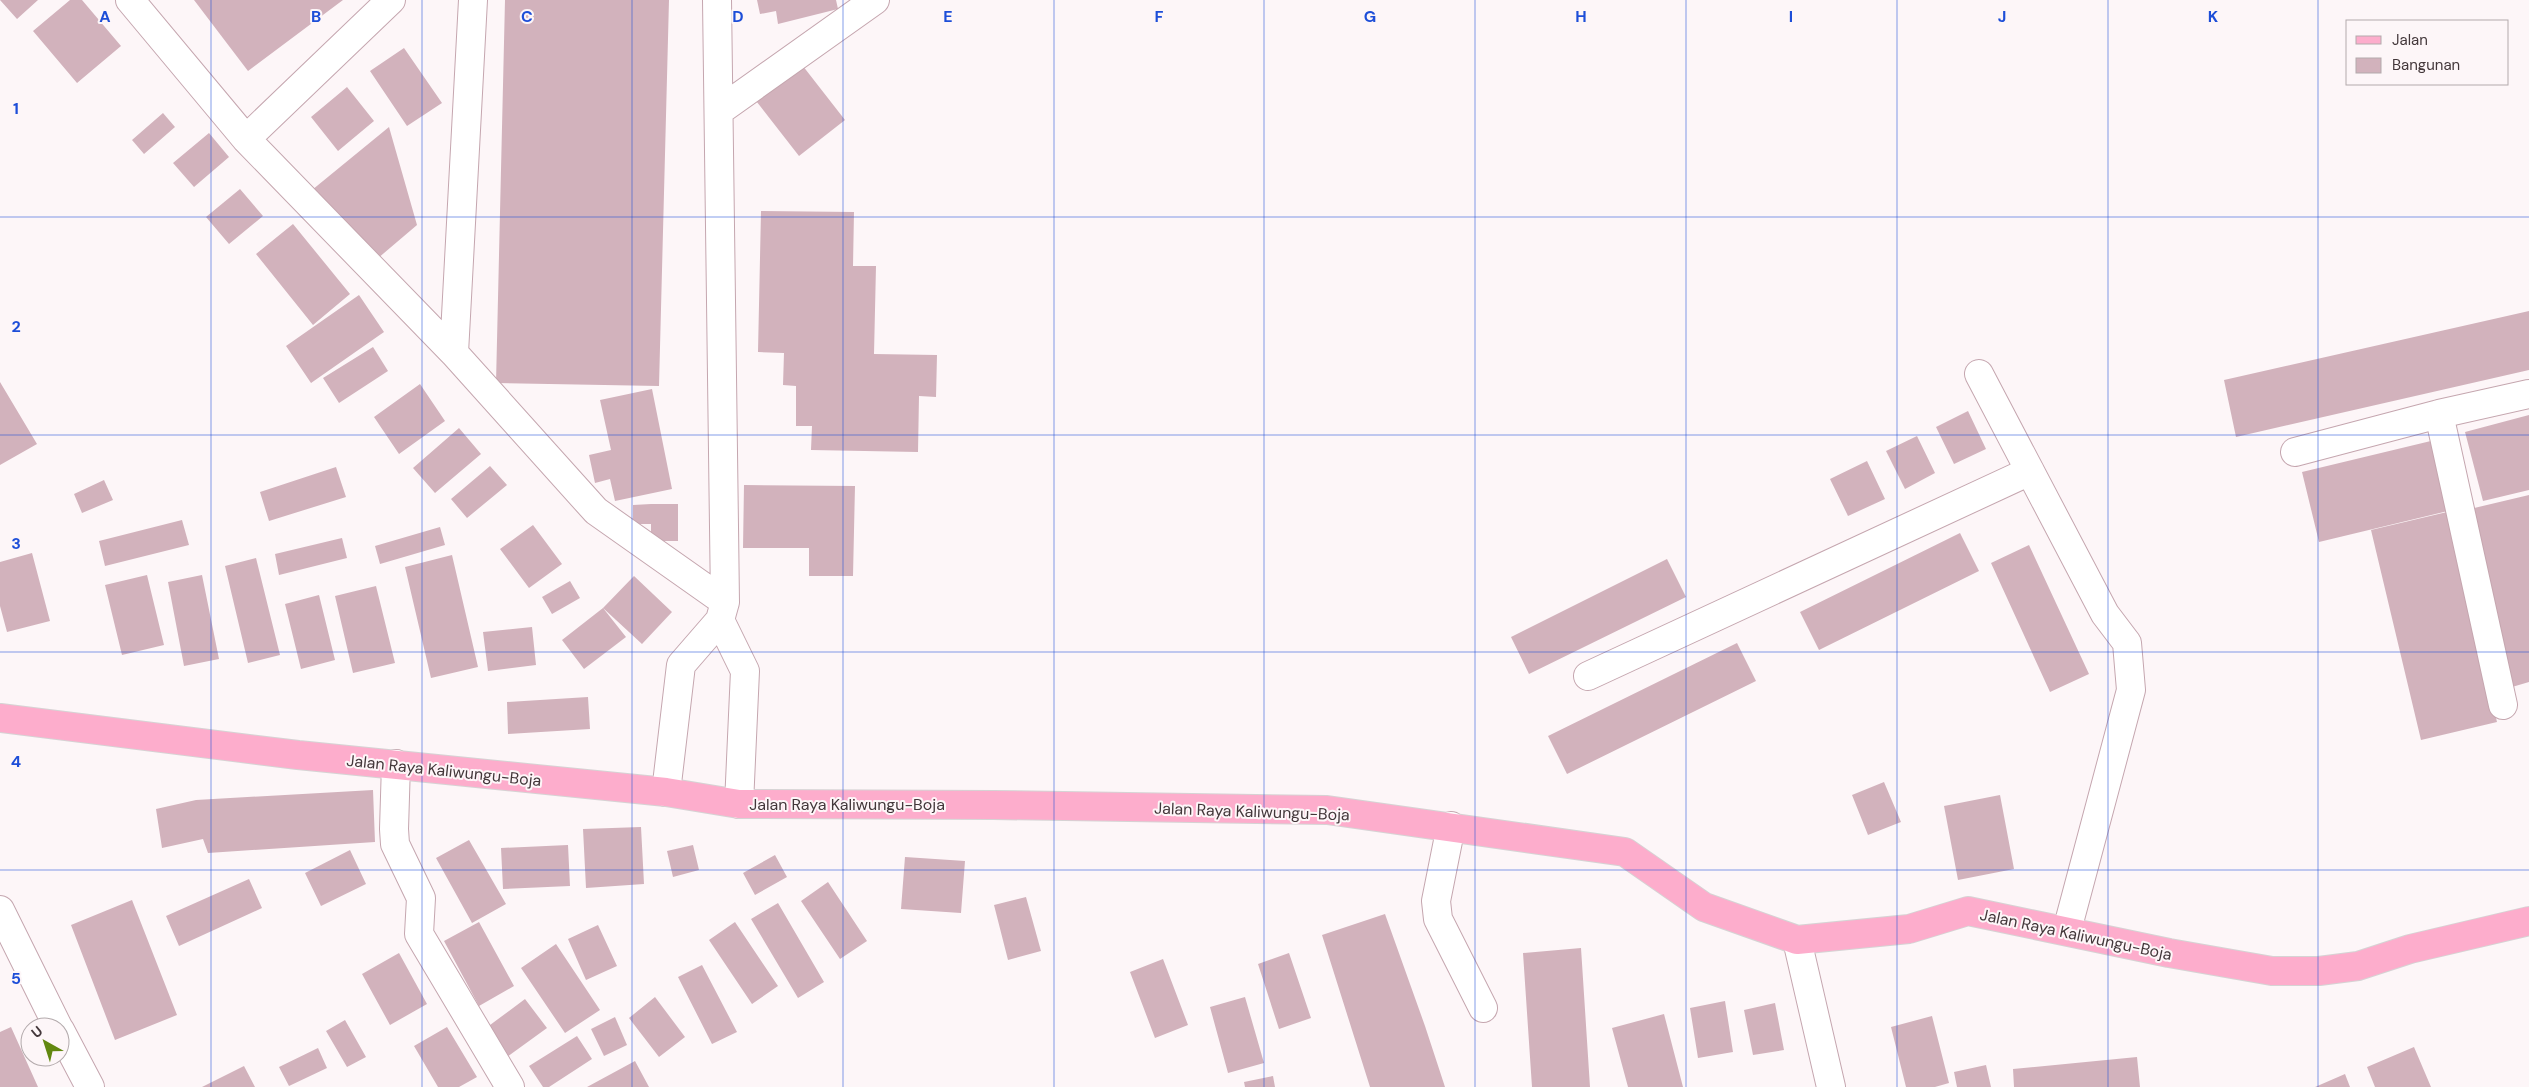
<svg xmlns="http://www.w3.org/2000/svg" width="2529" height="1087" font-family="'DM Sans',sans-serif">
  <style>
    .building { fill: #d2b2bc }
    .lines { fill: none; stroke-linecap: round; stroke-linejoin: round }
    .minor-casing { stroke: #c5a6af; stroke-width: 30 }
    .major-casing { stroke: #d6d3d4; stroke-width: 30 }
    .minor { stroke: #fff; stroke-width: 28 }
    .major { stroke: #fdadcc; stroke-width: 28 }
    .grid { fill: none; stroke: #1d4ed8; stroke-width: 1; stroke-opacity: 0.55 }
    .labels { text-anchor: middle; stroke-width: 4; stroke-linejoin: round; paint-order: stroke }
    .street-label { font-size: 16px; fill: #43373a; stroke: #fdf6f8 }
    .grid-label { font-size: 16px; text-anchor: middle; font-weight: bold; fill: #1d4ed8; stroke: #fdf6f8; stroke-width: 4; stroke-linejoin: round; paint-order: stroke }
  </style>
  <rect width="100%" height="100%" fill="#fdf6f8"/>
  <!-- building -->
  <path class="building" d="M0 0H38L17 19Z
    M70 0H82L121 46 77 83 33 31Z
    M194 0H343L248 71Z
    M505 0H669L659 386 496 383Z
    M757 0H836L838 9 778 24 776 11 760 14Z
    M404 48 442 103 407 126 370 71Z
    M799 61 845 120 799 156 753 97Z
    M347 87 374 121 338 151 311 117Z
    M163 113 175 127 144 154 132 140Z
    M389 127 417 225 377 259 312 190Z
    M209 133 229 157 194 187 173 163Z
    M240 189 263 216 229 244 206 217Z
    M761 211 854 212 853 266H876L874 354 937 355 936 397 919 396 918 452 811 450 812 426H796V386L783 385 784 353 758 352Z
    M293 224 350 294 313 325 256 254Z
    M359 295 384 332 311 383 286 346Z
    M2529 311V370L2236 437 2224 380Z
    M373 347 388 371 339 403 323 378Z
    M0 382 37 444 0 465Z
    M420 384 445 421 399 454 374 417Z
    M652 389 672 489 615 501 610 479 595 483 589 455 611 450 600 400Z
    M1968 411 1986 449 1954 464 1936 427Z
    M2529 415V490L2483 501 2465 432Z
    M459 428 481 454 435 493 413 468Z
    M1917 436 1935 473 1905 489 1886 451Z
    M2435 440 2452 510 2319 542 2302 472Z
    M1867 461 1885 499 1848 516 1830 479Z
    M490 466 507 485 467 518 451 499Z
    M336 467 346 497 269 521 260 492Z
    M104 480 113 500 82 513 74 494Z
    M744 485 855 486 853 576H809V548H743Z
    M2529 495V682L2512 687 2470 509Z
    M651 504H678V541H651V524H633V505Z
    M2447 512 2497 722 2421 740 2371 530Z
    M182 520 189 545 105 566 99 541Z
    M533 525 562 564 529 588 500 549Z
    M440 527 445 545 380 564 375 546Z
    M1960 533 1979 571 1819 650 1800 612Z
    M342 538 347 558 279 575 275 554Z
    M2029 545 2089 674 2050 692 1991 563Z
    M32 553 50 621 7 632 0 606V562Z
    M452 555 478 667 431 678 405 567Z
    M256 558 280 655 248 663 225 566Z
    M1667 559 1686 597 1529 674 1511 637Z
    M147 575 164 645 122 655 105 585Z
    M202 575 219 659 184 666 168 582Z
    M634 576 672 612 642 644 603 608Z
    M570 581 580 598 552 614 542 597Z
    M376 586 395 663 353 673 335 596Z
    M319 595 335 660 301 669 285 604Z
    M603 608 626 637 584 669 562 640Z
    M532 627 536 665 488 671 483 632Z
    M1737 643 1756 681 1567 774 1548 736Z
    M588 697 590 729 508 734 507 702Z
    M1884 782 1901 822 1868 835 1852 795Z
    M373 790 375 842 208 853 203 839 162 848 156 809 196 800Z
    M2000 795 2014 869 1958 880 1944 806Z
    M641 827 644 884 586 888 583 829Z
    M469 840 506 904 472 923 436 858Z
    M568 845 570 886 503 889 501 848Z
    M693 845 699 870 673 877 667 851Z
    M350 850 366 884 321 906 305 873Z
    M775 855 787 877 755 895 743 873Z
    M905 857 965 861 961 913 901 909Z
    M249 879 262 908 179 946 166 916Z
    M828 882 867 941 840 959 801 901Z
    M1026 897 1041 951 1008 960 994 905Z
    M132 900 177 1015 115 1040 71 925Z
    M778 903 824 982 798 998 751 919Z
    M1385 914 1425 1026 1445 1087H1370L1322 935Z
    M479 922 514 986 479 1006 444 941Z
    M735 922 778 986 752 1004 709 940Z
    M598 925 617 966 586 980 568 939Z
    M556 944 600 1010 565 1033 521 968Z
    M1581 948 1590 1087H1532L1523 953Z
    M399 953 427 1004 390 1025 362 974Z
    M1289 953 1311 1018 1279 1029 1258 964Z
    M1163 959 1188 1025 1155 1038 1130 972Z
    M702 965 737 1032 712 1044 678 977Z
    M655 997 685 1037 659 1057 629 1018Z
    M1245 997 1264 1063 1228 1073 1210 1007Z
    M525 999 547 1028 507 1057 486 1028Z
    M1725 1001 1733 1052 1698 1058 1690 1008Z
    M1775 1003 1784 1050 1753 1055 1744 1010Z
    M1664 1014 1683 1087H1628L1612 1028Z
    M1932 1016 1949 1083 1935 1087H1906L1891 1027Z
    M615 1017 627 1045 604 1056 591 1029Z
    M345 1020 366 1057 347 1067 326 1031Z
    M11 1027 38 1087H0V1032Z
    M447 1027 477 1077 459 1087H438L414 1046Z
    M577 1036 592 1059 549 1087H543L529 1066Z
    M2414 1047 2431 1087H2375L2367 1067Z
    M318 1048 327 1068 289 1086 279 1067Z
    M2137 1057 2140 1087H2014L2013 1069Z
    M635 1061 649 1087H587Z
    M1986 1065 1991 1087H1957L1954 1072Z
    M244 1066 255 1087H202Z
    M2345 1074 2350 1087H2315Z
    M1273 1076 1275 1087H1245L1244 1082Z"/>
  <g class="lines">
    <!-- minor casing -->
    <g class="minor-casing">
      <path id="minor" d="M130 0 246 139 454 353 596 511 725 602
        M719 111 875 0
        M246 139 391 0
        M454 353 473 0
        M1979 374 2105 614 2127 643 2131 690 2067 930
        M2439 414 2503 705
        M2295 452 2439 414 2529 394
        M720 620 745 671 739 804
        M1588 676 2030 471
        M396 764 394 829 395 844 421 898 419 934 510 1087
        M666 792 681 665 720 620 725 602 717 0
        M1451 826 1436 901 1438 919 1483 1008
        M0 910 58 1027
        M1797 940 1831 1087
        M60 1030 90 1087"/>
    </g>
    <!-- major casing -->
    <g class="major-casing">
      <path id="major" d="M0 718 298 755 666 792 739 804 993 805 1327 810 1625 852 1704 907 1797 940 1909 929 1968 911 2169 953 2272 971H2319L2358 966 2410 949 2529 921"/>
    </g>
    <!-- minor -->
    <use href="#minor" class="minor"/>
    <!-- major -->
    <use href="#major" class="major"/>
  </g>
  <!-- grid -->
  <path class="grid" d="M211 0V1087M422 0V1087M632 0V1087M843 0V1087M1054 0V1087M1264 0V1087M1475 0V1087M1686 0V1087M1897 0V1087M2108 0V1087M2318 0V1087M0 217H2529M0 435H2529M0 652H2529M0 870H2529"/>
  <g class="labels">
    <!-- street labels -->
    <g class="street-label">
      <text transform="translate(444 770) rotate(6)" y="6">Jalan Raya Kaliwungu-Boja</text>
      <text x="847" y="810">Jalan Raya Kaliwungu-Boja</text>
      <text transform="translate(1252 811) rotate(2)" y="6">Jalan Raya Kaliwungu-Boja</text>
      <text transform="translate(2076 934) rotate(12)" y="6">Jalan Raya Kaliwungu-Boja</text>
    </g>
  </g>
  <g class="grid-label">
    <text x="105" y="22">A</text>
    <text x="316" y="22">B</text>
    <text x="527" y="22">C</text>
    <text x="738" y="22">D</text>
    <text x="948" y="22">E</text>
    <text x="1159" y="22">F</text>
    <text x="1370" y="22">G</text>
    <text x="1581" y="22">H</text>
    <text x="1791" y="22">I</text>
    <text x="2002" y="22">J</text>
    <text x="2213" y="22">K</text>
    <text x="16" y="114">1</text>
    <text x="16" y="332">2</text>
    <text x="16" y="549">3</text>
    <text x="16" y="767">4</text>
    <text x="16" y="984">5</text>
  </g>
  <!-- legend -->
  <rect x="2346" y="20" width="162" height="65" fill="#fdf6f8" stroke="#b3aaac"/>
  <rect x="2356" y="36" width="25" height="8" fill="#fdadcc" stroke="#b3aaac"/>
  <text x="2392" y="45" font-size="15" fill="#43373a">Jalan</text>
  <rect x="2356" y="58" width="25" height="15" fill="#d2b2bc" stroke="#b3aaac"/>
  <text x="2392" y="70" font-size="15" fill="#43373a">Bangunan</text>
  <!-- north arrow -->
  <g transform="translate(45 1042) rotate(321)"><circle r="24" fill="#fdf6f8" stroke="#b3aaac"/>
  <path d="M0-4L9 19L0 12L-9 19Z" fill="#628810"/>
  <text y="-8" font-size="14" font-weight="bold" text-anchor="middle" fill="#43373a">U</text>
  </g>
</svg>
